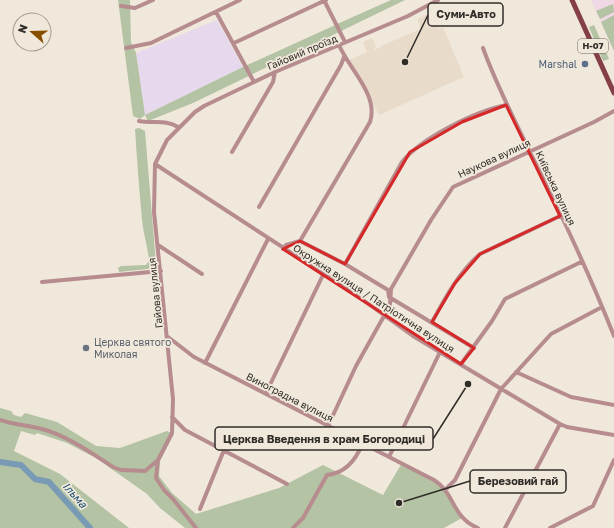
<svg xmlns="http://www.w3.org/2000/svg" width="614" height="528" font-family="'Golos Text',sans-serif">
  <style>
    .built { fill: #e9dbc9 }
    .industrial { fill: #e7d9ed }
    .education { fill: #efd7e3 }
    .green { fill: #b3c3a3 }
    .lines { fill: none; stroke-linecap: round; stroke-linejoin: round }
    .river { stroke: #799ab5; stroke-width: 6 }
    .minor { stroke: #b78c8f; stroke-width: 4 }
    .major { stroke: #853f46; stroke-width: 5 }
    .marked { fill: none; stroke: #d62828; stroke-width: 3; stroke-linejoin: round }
    .service-dot { fill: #5c6f8a; stroke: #f0e8db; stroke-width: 1.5 }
    .worship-dot { fill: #6b7280; stroke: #f0e8db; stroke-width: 1.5 }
    .labels { text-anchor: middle; stroke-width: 3.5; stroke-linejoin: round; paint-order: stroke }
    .shield { fill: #f0e8db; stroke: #6a645e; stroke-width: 1 }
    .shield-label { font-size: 9px; font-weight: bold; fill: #302c28 }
    .street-label { font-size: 10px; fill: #302c28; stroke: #f0e8db }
    .service-label { font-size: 10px; fill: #4e5e75; stroke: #f0e8db; text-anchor: end }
    .worship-label { font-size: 10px; fill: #5b616d; stroke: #f0e8db; text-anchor: start }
    .water-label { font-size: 11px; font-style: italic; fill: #144b71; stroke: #f0e8db }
    .leader { fill: none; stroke: #302c28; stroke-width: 1.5 }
    .callout-dot { fill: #302c28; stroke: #f0e8db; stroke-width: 1.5 }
    .callout { fill: #f0e8db; stroke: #302c28; stroke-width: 1.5 }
    .callout-label { font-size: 11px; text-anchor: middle; font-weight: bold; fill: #302c28 }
  </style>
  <rect width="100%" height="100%" fill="#f0e8db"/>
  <!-- built -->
  <path class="built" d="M430 13 438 29 443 27 464 77 379 115 350 60 367 52 363 42 372 38 376 47 374 49V50L383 46V45L421 29 417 19Z"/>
  <!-- industrial -->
  <path class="industrial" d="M217 20 243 67 145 115 136 53Z"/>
  <!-- education -->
  <path class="education" d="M591 0H614V51L601 22Z"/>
  <!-- green -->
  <path class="green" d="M118 0H130L131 42 136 53 145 115 243 67 355 16 391 0H405L193 103 148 121 145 115 140 119 133 116Z
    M613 4 614 12 600 19 596 11Z
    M614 15V51L601 22Z
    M594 25 609 59 603 61 589 27Z
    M139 128 145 131 156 264 148 269 119 272 118 268 121 266 146 265 149 261C148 247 143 233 142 219 139 189 137 159 135 129Z
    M0 408 11 411 14 415 21 417 25 413 57 422 96 446 120 448 167 431 174 434 160 461 159 476 172 493 196 514 279 488 323 465 383 495 402 463 441 485 462 518 444 528H185L160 508 147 494 96 458 67 443 37 433 35 435 21 431 14 451 60 474 129 528H0Z"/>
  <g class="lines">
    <!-- river -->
    <path class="river" d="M0 462 21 465 35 479 49 482 90 528"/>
    <!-- minor -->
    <path class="minor" d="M324 0 345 42
      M121 6 135 8 153 0
      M216 12 254 82
      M234 43 326 0
      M126 48 151 43 240 0
      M483 48C496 84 513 117 529 150 560 211 589 273 614 336
      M139 121C153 124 166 119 178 127
      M232 152 273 82 275 72
      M155 164 356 295 413 336 560 424 567 427 614 435
      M259 207 341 65 344 57
      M300 241 345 264 388 290 389 297 474 348
      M158 245 202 274
      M283 249 286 245 300 241 370 122C379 95 349 69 339 45
      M345 264 402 162C421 138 476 111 506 105
      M42 282 161 271
      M386 312 390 304 391 289 431 220 453 187 594 122 614 111
      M432 322C445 298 459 272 480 254L560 216
      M168 337 194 357 434 480C455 493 452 518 478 528
      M205 363 268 239
      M461 364 492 321 505 299 581 262
      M516 372 571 397 614 405
      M266 393 323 275
      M172 417 185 430 287 484
      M0 420C14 425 28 425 42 429 66 435 93 454 113 467L121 470 145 471 158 460 172 433 173 399 154 212 155 164 167 140 195 112 204 106 275 72 408 16 438 0
      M328 426 356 366 384 316
      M389 457 440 352
      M158 460 156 478 164 490 173 499 196 528
      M445 490 455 480 501 389 551 334 602 307
      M200 509 224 450
      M293 528 303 518 327 475C345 473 356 460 362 444
      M505 528 560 424
      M550 528 593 506 614 460"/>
    <!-- major -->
    <path class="major" d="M572 0 614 93"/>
  </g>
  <!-- marked area -->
  <path class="marked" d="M506 105 560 216 480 254 455 283 432 322 474 348 461 364 283 249 300 241 345 264 410 152 462 122Z"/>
  <!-- markers -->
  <circle class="service-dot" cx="585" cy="64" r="4"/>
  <circle class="worship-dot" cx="86" cy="348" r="4"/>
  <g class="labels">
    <!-- shield labels -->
    <rect class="shield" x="578" y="39" width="30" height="14" rx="3"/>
    <g class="shield-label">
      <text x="593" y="49">Н-07</text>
    </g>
    <!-- street labels -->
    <g class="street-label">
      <text transform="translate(302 52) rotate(-23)" y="4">Гайовий проїзд</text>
      <text transform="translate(494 158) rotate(-25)" y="4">Наукова вулиця</text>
      <text transform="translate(556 188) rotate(65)" y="4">Київська вулиця</text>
      <text transform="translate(155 293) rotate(-96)" y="4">Гайова вулиця</text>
      <text transform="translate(374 298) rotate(33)" y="4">Окружна вулиця / Патріотична вулиця</text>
      <text transform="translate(290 397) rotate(27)" y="4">Виноградна вулиця</text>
    </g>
    <!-- service labels -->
    <g class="service-label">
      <text x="577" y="68">Marshal</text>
    </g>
    <!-- worship labels -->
    <g class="worship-label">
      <text x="94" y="346">Церква святого<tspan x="94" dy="12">Миколая</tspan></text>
    </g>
    <!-- water labels -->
    <g class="water-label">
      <text transform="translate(75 495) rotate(48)" y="4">Ільма</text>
    </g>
  </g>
  <!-- callouts -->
  <path class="leader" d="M405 62L428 15M468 384L433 439M399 503L470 481"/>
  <g class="callout-dot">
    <circle cx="405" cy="62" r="4"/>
    <circle cx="468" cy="384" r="4"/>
    <circle cx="399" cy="503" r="4"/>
  </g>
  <g class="callout">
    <rect x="428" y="3" width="75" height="23" rx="4"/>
    <rect x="215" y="427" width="218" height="23" rx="4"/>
    <rect x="470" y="470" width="96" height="23" rx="4"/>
  </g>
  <g class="callout-label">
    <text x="466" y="18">Суми-Авто</text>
    <text x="324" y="443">Церква Введення в храм Богородиці</text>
    <text x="518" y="485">Березовий гай</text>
  </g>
  <!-- north arrow -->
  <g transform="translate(32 32) rotate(290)"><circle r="19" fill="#f0e8db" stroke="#a39d93"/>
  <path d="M0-3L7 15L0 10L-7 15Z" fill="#864f00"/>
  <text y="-6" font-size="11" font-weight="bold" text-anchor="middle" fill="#302c28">N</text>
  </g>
</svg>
